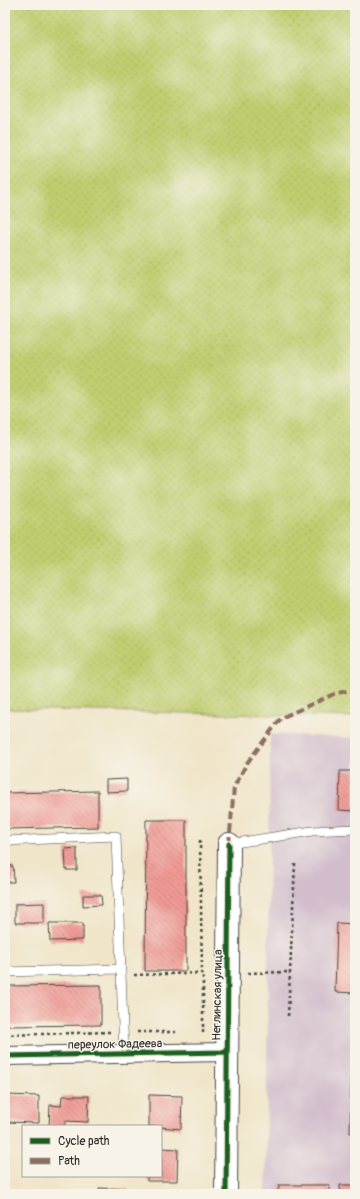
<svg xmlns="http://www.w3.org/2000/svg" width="360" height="1199" font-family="Pangolin,sans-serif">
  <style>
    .industrial { fill: #d1bdcc }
    .grass { fill: url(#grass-dots); stroke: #767c4d }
    .building { fill: url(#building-back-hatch) }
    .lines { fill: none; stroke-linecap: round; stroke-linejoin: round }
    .lane-casing { stroke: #494743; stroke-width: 10 }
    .street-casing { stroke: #494743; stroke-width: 20 }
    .secondary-casing { stroke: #494743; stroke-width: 24 }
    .path { stroke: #494743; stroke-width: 2.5; stroke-dasharray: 3 3; stroke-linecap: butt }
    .lane { stroke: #fff; stroke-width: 9 }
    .street { stroke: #fff; stroke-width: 18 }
    .secondary { stroke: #fff; stroke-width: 22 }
    .quiet { stroke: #8d6e63; stroke-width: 4; stroke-dasharray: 8 4; stroke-linecap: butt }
    .cycleway-casing { stroke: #f7f3e8; stroke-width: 8 }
    .cycleway { stroke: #1b5e20; stroke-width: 5 }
    .labels { text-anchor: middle; stroke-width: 3; stroke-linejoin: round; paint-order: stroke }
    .street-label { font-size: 12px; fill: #2b2b2b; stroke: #f7f3e8 }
  </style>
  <defs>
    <pattern id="grass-dots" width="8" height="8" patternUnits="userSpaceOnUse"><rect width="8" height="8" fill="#c0cd6f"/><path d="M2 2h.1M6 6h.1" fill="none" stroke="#a5b060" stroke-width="1.8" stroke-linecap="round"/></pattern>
    <pattern id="building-back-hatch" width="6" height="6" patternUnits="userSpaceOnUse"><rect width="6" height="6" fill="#f09a94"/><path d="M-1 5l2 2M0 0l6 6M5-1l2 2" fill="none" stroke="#c37e79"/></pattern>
  </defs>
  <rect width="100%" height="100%" fill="#f7f3e8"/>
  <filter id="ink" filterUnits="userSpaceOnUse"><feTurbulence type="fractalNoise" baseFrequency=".025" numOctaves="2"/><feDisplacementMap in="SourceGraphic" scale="8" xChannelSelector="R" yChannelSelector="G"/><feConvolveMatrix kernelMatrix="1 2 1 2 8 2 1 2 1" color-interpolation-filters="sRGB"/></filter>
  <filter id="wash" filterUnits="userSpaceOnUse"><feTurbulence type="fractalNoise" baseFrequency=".012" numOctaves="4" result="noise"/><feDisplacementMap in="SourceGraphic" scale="16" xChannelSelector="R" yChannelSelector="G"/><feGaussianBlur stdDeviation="0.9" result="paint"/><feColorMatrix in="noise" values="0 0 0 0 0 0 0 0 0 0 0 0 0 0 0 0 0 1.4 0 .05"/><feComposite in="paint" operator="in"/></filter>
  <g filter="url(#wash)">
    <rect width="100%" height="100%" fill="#f0e5c9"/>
    <!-- industrial -->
    <path class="industrial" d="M270 734 355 738V1194H266Z"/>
    <!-- grass -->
    <path class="grass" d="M5 5H355V717L5 709Z"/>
    <g id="blocks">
      <!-- building -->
      <path class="building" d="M340 771H355V811L339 810Z
        M127 779V791L106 792V780Z
        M98 791V827L5 829V793Z
        M146 820H186V971H145Z
        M77 848V870H66L65 849Z
        M5 866H13L14 882H5Z
        M83 895H101L102 905 83 906Z
        M44 903V923H15V904Z
        M49 923H83V940L50 941Z
        M337 923 355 924V993L335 992Z
        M101 985V1025L5 1026V986Z
        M352 1035H355V1133H350Z
        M5 1095 39 1096V1123L5 1122Z
        M149 1095 182 1096 181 1129 149 1126Z
        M62 1096H89L88 1122 65 1121V1126H49L50 1105 61 1106Z
        M161 1148 178 1149 177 1181H147V1176H161Z
        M279 1185H329V1194H278Z
        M340 1185H355V1194H340Z
        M99 1188 128 1189V1194H99Z"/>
    </g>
  </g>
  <g filter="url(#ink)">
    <use href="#blocks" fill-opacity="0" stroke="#494743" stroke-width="1"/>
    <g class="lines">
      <!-- lane casing -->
      <g class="lane-casing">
        <path id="lane" d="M5 841 116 836 124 1054
          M229 844 312 831 355 829
          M5 972 121 969"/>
      </g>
      <!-- street casing -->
      <g class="street-casing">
        <path id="street" d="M5 1056 226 1052"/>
      </g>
      <!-- secondary casing -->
      <g class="secondary-casing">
        <path id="secondary" d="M226 1194 229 844"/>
      </g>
      <!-- path -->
      <path class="path" d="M248 973 290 972
        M134 975 202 973 200 840
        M288 1016 295 864
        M137 1032H176
        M203 1033V973
        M5 1035 110 1032"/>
      <!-- lane -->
      <use href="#lane" class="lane"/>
      <!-- street -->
      <use href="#street" class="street"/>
      <!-- secondary -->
      <use href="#secondary" class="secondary"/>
      <!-- quiet -->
      <path class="quiet" d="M229 844 234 787 247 763 281 718 334 694 355 689"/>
      <!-- cycleway casing -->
      <g class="cycleway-casing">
        <path id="cycleway" d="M5 1056 226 1052
          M226 1194 229 844"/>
      </g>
      <!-- cycleway -->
      <use href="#cycleway" class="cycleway"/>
    </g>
  </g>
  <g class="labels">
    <!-- street labels -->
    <g class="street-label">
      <text transform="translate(217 995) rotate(-89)" y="4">Неглинская улица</text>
      <text transform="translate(115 1044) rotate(-1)" y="4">переулок Фадеева</text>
    </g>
  </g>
  <!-- margin -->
  <rect width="360" height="1199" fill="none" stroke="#f7f3e8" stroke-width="20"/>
  <!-- legend -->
  <rect x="22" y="1125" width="140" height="52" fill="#f7f3e8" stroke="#a5a39c"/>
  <rect x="30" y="1138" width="20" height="6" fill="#1b5e20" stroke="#a5a39c"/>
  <text x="58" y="1145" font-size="12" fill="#2b2b2b">Cycle path</text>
  <rect x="30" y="1158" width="20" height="6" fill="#8d6e63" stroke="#a5a39c"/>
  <text x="58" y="1165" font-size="12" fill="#2b2b2b">Path</text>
</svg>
